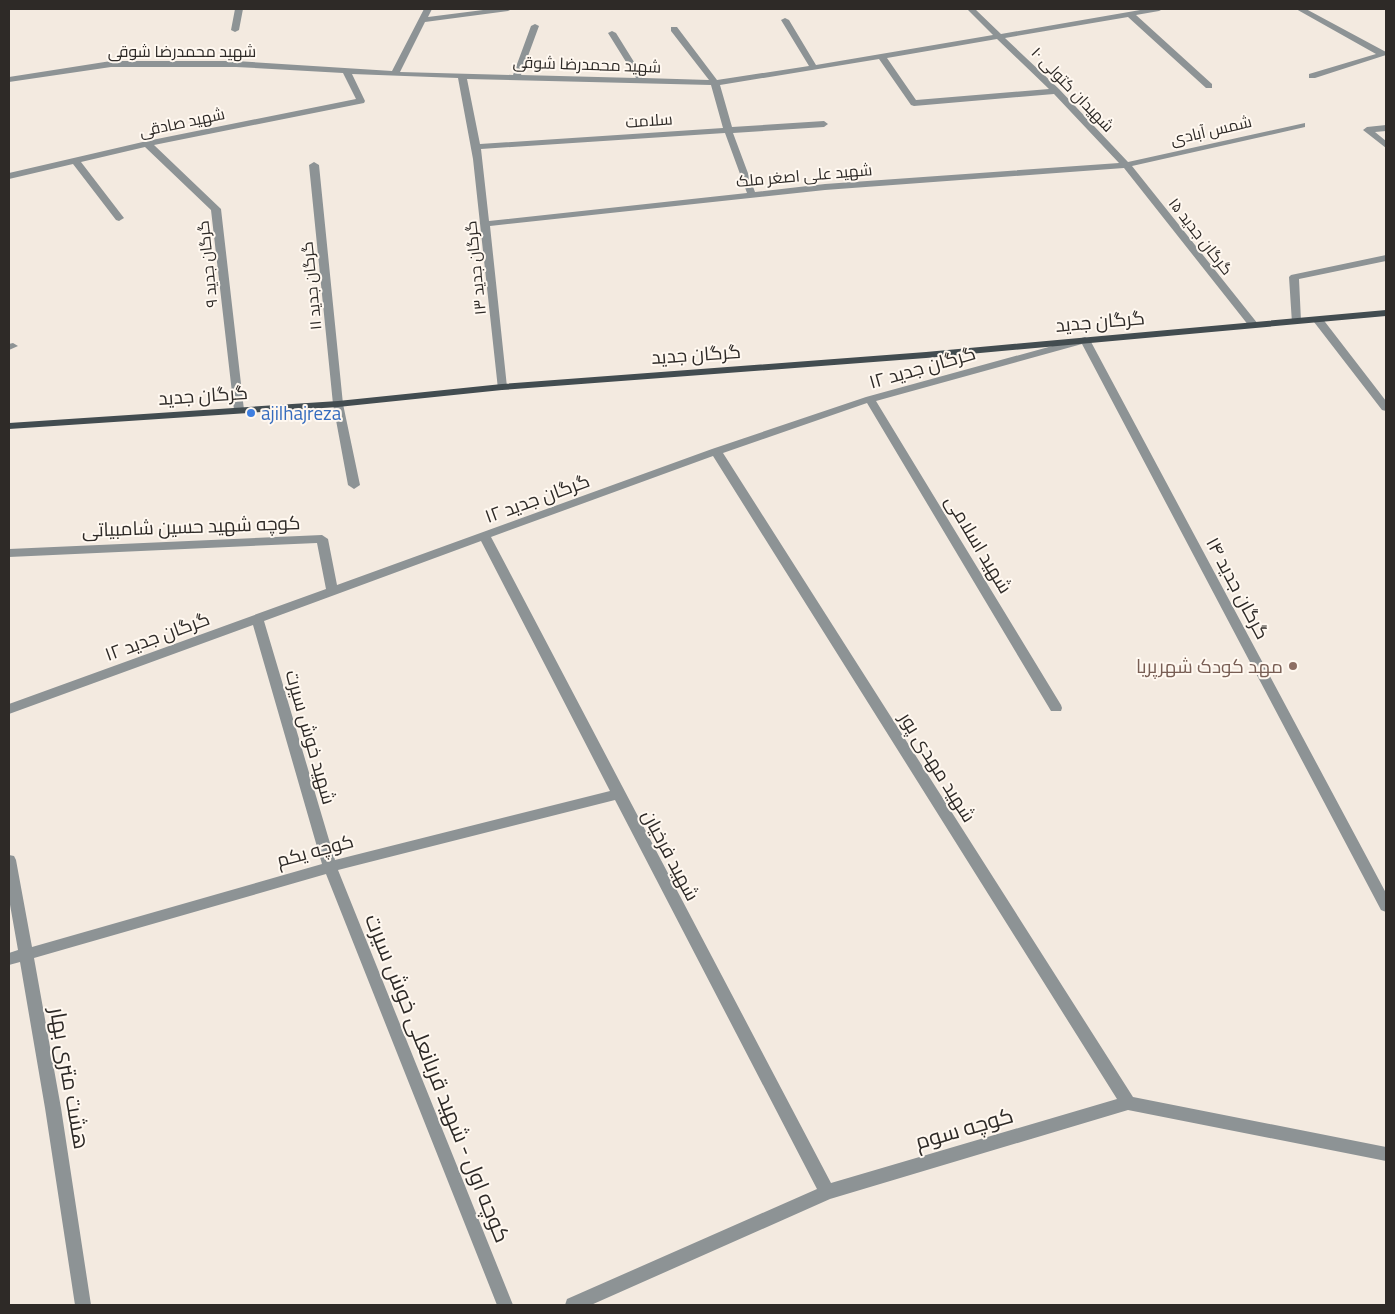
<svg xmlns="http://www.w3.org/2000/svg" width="1395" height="1314" font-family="'Titillium Web',Cairo,sans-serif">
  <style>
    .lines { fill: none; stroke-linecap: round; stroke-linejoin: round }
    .minor { fill: #8d9395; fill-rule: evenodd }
    .major { fill: #424c50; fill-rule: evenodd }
    .shop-dot { fill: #3f7fe0; stroke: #fff8f0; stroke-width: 2 }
    .education-dot { fill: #8d6e63; stroke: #fff8f0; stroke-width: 2 }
    .labels { text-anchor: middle; stroke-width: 4; stroke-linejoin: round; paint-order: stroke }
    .far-street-label { font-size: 16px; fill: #2e2a27; stroke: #fff8f0 }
    .street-label { font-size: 19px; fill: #2e2a27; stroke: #fff8f0 }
    .shop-label { font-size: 19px; fill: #366cbe; stroke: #fff8f0; text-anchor: start }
    .education-label { font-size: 19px; fill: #785e54; stroke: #fff8f0; text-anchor: end }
    .near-street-label { font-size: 22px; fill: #2e2a27; stroke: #fff8f0 }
  </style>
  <rect width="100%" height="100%" fill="#f3eae0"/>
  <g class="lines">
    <!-- minor -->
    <path class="minor" d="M235 9H243L239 30 235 32 231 30Z
      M424 9H432L428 17 491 9H512L508 11 425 22 400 72 513 75 531 26 535 24 539 26 521 75 636 78 608 33 612 31 616 33 644 78 709 80 671 31V27H677L717 80 809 66 781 20 785 18 789 20 816 65 993 35 967 9H975L1001 34 1146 9H1163L1159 11 1136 15 1212 84V88H1206L1128 17 1005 38 1059 89 1128 162 1305 123V127L1132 166 1258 324 1253 327 1249 326 1124 168 825 190 490 226 507 387 502 390 498 389 473 159 458 78 352 74 365 101 364 103 154 145 221 209 244 410 239 413 234 410 211 210 145 147 81 162 124 218 119 221 116 220 73 164 9 179V173L147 141 356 99 343 73 236 67H111L9 82V77L111 61H236L392 71ZM997 39 1049 89 916 100 887 58ZM879 59 911 105 914 106 1054 94 1119 163 825 184 755 192 733 133 824 127 828 124 824 121 732 127 720 85ZM467 79 711 85 723 128 480 144ZM725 133 747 193 489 221 481 149Z
      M1296 9H1306L1386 52V55L1315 78H1309V74L1376 54Z
      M1386 125V131L1375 132 1386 141V148L1363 130 1367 127Z
      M314 162 319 165 343 404 360 485 354 489 348 485 333 404 309 165Z
      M1386 255V261L1299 279 1301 321 1300 323H1292L1289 277 1291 275Z
      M1318 317 1322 318 1386 401V411L1382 410 1314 322 1313 320Z
      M1085 337 1090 340 1386 893V912L1381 910 1082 344 876 401 1061 705 1062 708 1061 711H1051L867 403 723 453 1133 1097 1386 1147V1161L1128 1110 830 1199 591 1305H565L567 1299 817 1189 615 800 338 870 513 1305H497L326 874 34 958 61 1108 91 1305H75L45 1108 20 962 9 965V953L18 950 9 899V855L14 856 16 860 32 947 322 864 253 625 9 714V704L326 589 317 543 9 557V549L322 535 328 539 337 585 712 449 866 397ZM713 456 1117 1099 831 1183 491 537ZM481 541 610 791 335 860 264 621Z
      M13 343 18 346 9 350V344Z"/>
    <!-- major -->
    <path class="major" d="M1386 310V316L926 358 502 390 338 407 9 429V423L338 401 502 384 926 352Z"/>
  </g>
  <!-- markers -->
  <circle class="shop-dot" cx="251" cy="413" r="5"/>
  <circle class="education-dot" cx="1293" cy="666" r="5"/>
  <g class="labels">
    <!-- far-street labels -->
    <g class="far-street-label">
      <text x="182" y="57">شهید محمدرضا شوقی</text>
      <text transform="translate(587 64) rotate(2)" y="6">شهید محمدرضا شوقی</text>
      <text transform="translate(1073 89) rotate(46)" y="6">۱۰ شهیدان کتولی</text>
      <text transform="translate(649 120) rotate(-4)" y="6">سلامت</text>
      <text transform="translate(182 122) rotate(-12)" y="6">شهید صادقی</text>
      <text transform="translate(1211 130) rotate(-13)" y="6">شمس آبادی</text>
      <text transform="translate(804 175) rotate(-5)" y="6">شهید علی اصغر ملک</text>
      <text transform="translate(1201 236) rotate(52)" y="6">۱۵ گرگان جدید</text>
      <text transform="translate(207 264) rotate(-96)" y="6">گرگان جدید ۹</text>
      <text transform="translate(475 268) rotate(-96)" y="6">گرگان جدید ۱۳</text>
      <text transform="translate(311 286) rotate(-96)" y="6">گرگان جدید ۱۱</text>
    </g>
    <!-- street labels -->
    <g class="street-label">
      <text transform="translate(1100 321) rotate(-5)" y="7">گرگان جدید</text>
      <text transform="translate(696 354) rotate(-4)" y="7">گرگان جدید</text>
      <text transform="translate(922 367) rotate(-16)" y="7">گرگان جدید ۱۲</text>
      <text transform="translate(203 395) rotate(-4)" y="7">گرگان جدید</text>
      <text transform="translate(537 498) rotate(-20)" y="7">گرگان جدید ۱۲</text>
      <text transform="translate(191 526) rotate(-2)" y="7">کوچه شهید حسین شامبیاتی</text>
      <text transform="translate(979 544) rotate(59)" y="7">شهید اسلامی</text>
      <text transform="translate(1238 588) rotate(62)" y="7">گرگان جدید ۱۴</text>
      <text transform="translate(157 636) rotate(-20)" y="7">گرگان جدید ۱۲</text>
      <text transform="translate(311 737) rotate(74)" y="7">شهید خوش سیرت</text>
      <text transform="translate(938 767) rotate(58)" y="7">شهید مهدی پور</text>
      <text transform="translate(315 850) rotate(-15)" y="7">کوچه یکم</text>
      <text transform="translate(671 855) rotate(62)" y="7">شهید فرخیان</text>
    </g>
    <!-- shop labels -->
    <g class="shop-label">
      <text x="261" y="420">ajilhajreza</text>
    </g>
    <!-- education labels -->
    <g class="education-label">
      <text x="1283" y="673">مهد کودک شهرپریا</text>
    </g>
    <!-- near-street labels -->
    <g class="near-street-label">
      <text transform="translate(70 1078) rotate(80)" y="8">هشت متری بهار</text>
      <text transform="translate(438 1078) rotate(68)" y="8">کوچه اول - شهید قربانعلی خوش سیرت</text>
      <text transform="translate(964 1128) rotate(-16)" y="8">کوچه سوم</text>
    </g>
  </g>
  <!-- border -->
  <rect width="1395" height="1314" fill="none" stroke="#2e2a27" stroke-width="20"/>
</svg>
